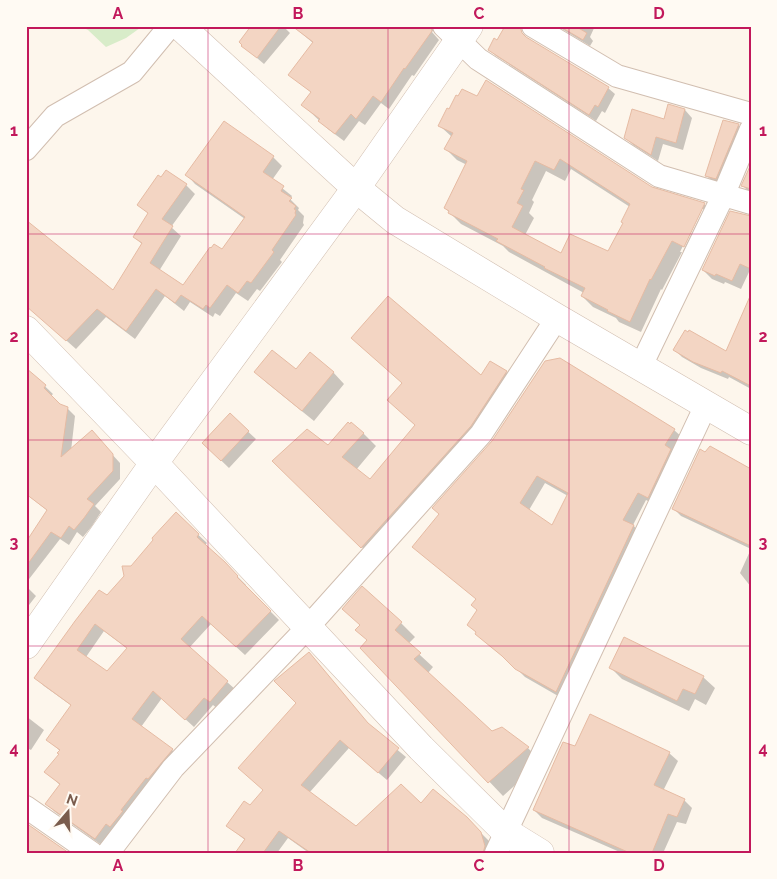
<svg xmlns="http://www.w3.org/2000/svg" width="777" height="879" font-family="Raleway,sans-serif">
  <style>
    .green { fill: #d8ecc9 }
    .shadow { fill: #0003; fill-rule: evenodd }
    .building { fill: #f3d5c3; stroke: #e6bba3; fill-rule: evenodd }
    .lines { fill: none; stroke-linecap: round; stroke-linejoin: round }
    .minor-casing { stroke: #d1beb0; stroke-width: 24 }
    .tertiary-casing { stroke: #d1beb0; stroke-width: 29 }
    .minor { stroke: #fff; stroke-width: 22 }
    .tertiary { stroke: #fff; stroke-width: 28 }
    .grid { fill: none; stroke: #c2185b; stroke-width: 1; stroke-opacity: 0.55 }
    .neatline { fill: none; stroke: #c2185b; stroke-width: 2 }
    .grid-label { font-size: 16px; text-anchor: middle; font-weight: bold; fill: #c2185b }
  </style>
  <rect width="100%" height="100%" fill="#fdf6ec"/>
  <!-- green -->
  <path class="green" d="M80 26H139L140 28 126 38 106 47 88 30Z"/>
  <!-- shadow -->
  <path class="shadow" d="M253 26H283L290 33 264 64 243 46Z
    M293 26H433L435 28 432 32 439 40 414 76 412 75 389 109 381 103 365 125 359 121 344 141 328 129 303 105 312 93 290 74 313 43Z
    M557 26H595L590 37 593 41 590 46Z
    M528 40 608 88 615 94 605 113 602 111 596 121 496 56 489 49 498 42Z
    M669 106 685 110 692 118 683 150 663 144 658 161 633 145 625 137 665 120Z
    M448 110 651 188 704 204 715 215 695 257 683 251 704 209H701L680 252H682L662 290 661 289 641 332 619 322 616 318 593 307 582 296 584 293 509 252 503 246 461 224 445 208 467 165 457 160 446 149 452 137 440 126ZM571 169 630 207 624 224 609 253 562 255 525 235 534 218 529 213 534 202 532 200 546 171 565 181Z
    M224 122 273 157 282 166 272 180 292 196 290 199 299 208 298 210 304 216 303 223 304 225 280 260 282 262 260 291 257 289 248 301 236 293 220 316 215 313 213 317 190 302 184 311 165 296 135 339 106 317 76 349 26 305 113 292 143 245 134 237 149 214 139 205 167 172 186 185 195 194 171 227 181 236 159 271 183 287 223 251 245 219 195 184 187 175Z
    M738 125 744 131 721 184 712 181 706 175Z
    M751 166V194L743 186Z
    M751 216V273L749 272 741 289 725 282 724 284 712 279 703 270Z
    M751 317V389L729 377 728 379 701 368 682 357 675 350 726 353Z
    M26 368 53 394 51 396 59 405 67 408 75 416 71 451 99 440 120 463V479L95 506 101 512 92 526 83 537 77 532 69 545 60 539 26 583V539L28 541 48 511 26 494Z
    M256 372H333L344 384 314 421 267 383Z
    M506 372 519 385 375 560 274 461 328 447 350 425 363 433 376 446 356 470 370 481 416 426 388 400Z
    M230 415 256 439 229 468 203 443Z
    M674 430 683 438 656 505 646 500 633 525 641 534 565 700 525 677 511 663 485 642 469 625 478 611 477 600 440 515 434 508ZM545 483 568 496 553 527 529 510Z
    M751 470V587L740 573 751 549 681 516 673 508Z
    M176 514 207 543 205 545 233 572 246 585 245 586 279 620 245 655 211 624 189 648 236 690 219 710 213 705 194 727 162 698 141 727 172 750 181 758 107 849 55 812 47 804 60 785 46 772 60 755V751L48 740 72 706 44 686 36 678 132 568ZM104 631 128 649 107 672 86 657Z
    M26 586 36 596 26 609Z
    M401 623 415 637 408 644 433 667 428 673 492 732 502 728 528 748 541 762 503 796 362 648Z
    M611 668 703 677 715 688 706 705 695 699 689 711 622 679Z
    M26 716 44 730 31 750 29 749 26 753Z
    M590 716 669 753 678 761 663 791 684 800 692 808 686 824 677 822 664 851 669 853H622L542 818 534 810 576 747Z
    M371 728 406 757 387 780 349 748 309 793 356 828 422 805 466 818 489 841 492 853H309L288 838 277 853H236L245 840 228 826 251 807 264 790 248 776Z"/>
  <!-- building -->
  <path class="building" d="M251 26H281L257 58 241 46 242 45 239 42Z
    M292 26H431L432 31 405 69 404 68 381 102 373 96 356 119 351 114 335 134 318 121 320 119 301 105 311 92 288 75 313 42Z
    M505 26H520L522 33 526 37 609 87 598 107 595 105 589 115 488 50 494 38 497 40Z
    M559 26H575L587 33 583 40Z
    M486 80 652 187 705 203 684 247 672 241 651 280 650 279 630 322 607 311 608 310 581 296 585 288 544 268 545 267 496 241 498 239 448 213 449 211 444 208 467 161 444 149 453 133 438 126 447 108 449 109 456 95 458 96 462 89 477 96ZM560 159 630 204 621 222 623 223 608 251 570 234 561 253 512 227 523 206 517 203 524 190 521 189 535 161 554 170Z
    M668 104 685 109 676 143 656 137 651 155 624 138 632 109 664 119Z
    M723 120 739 124 716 179 705 176Z
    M224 121 274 156 263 172 284 186 281 191 292 198 289 201 296 206 294 209 296 210 295 213 296 215 272 250 274 252 251 283 247 281 238 293 227 285 210 308 206 305 203 309 181 295 175 303 156 289 126 331 97 309 66 341 26 306V220L113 290 142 243 133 237 148 213 137 205 158 175 161 177 166 170 187 184 162 219 173 226 150 263 183 285 210 247 211 248 214 244 222 249 245 217 185 175Z
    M751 164V189L741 186Z
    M730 211 751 216V269L740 264 732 281 716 274 715 276 702 270Z
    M751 294V386L722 371 721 373 693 362 673 350 685 330 688 332 689 330 726 351Z
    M388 296 481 375 490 361 507 371 471 426 361 548 272 461 307 429 328 445 348 422 350 424 351 422 364 433 342 457 370 479 415 425 387 400 402 383 351 338Z
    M272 350 296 369 310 352 334 372 302 411 254 372Z
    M560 358 675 429 665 445 671 449 648 498 638 493 623 520 634 525 556 692 515 669 502 656 475 634 476 632 467 625 477 610 471 605 476 599 412 547 439 514 432 508 492 441 545 361ZM537 476 568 493 552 525 520 503Z
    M26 368 46 385 44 388 60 404 68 407 61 457 92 430 113 454V471L87 499 94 504 84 518 74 530 69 526 61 538 51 532 27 565 26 542 47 510 26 494Z
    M230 413 249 431 221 461 202 443Z
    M710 446 751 469V546L672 509 700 449 705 452Z
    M176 512 199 534 197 537 225 562 238 576 237 577 271 611 236 647 202 616 181 639 228 681 210 702 204 698 185 720 153 691 132 719 173 749 148 779 146 778 121 810 123 811 110 827 106 824 95 839 45 804 60 784 44 772 59 754 57 753 60 750 46 740 71 705 34 678 75 621 99 590 107 595 124 576 122 566H131L153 540 152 538ZM95 624 127 648 107 671 77 650Z
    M362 586 402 622 395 630 421 653 414 659 492 731 502 727 529 747 488 783 360 648 367 640 355 630 360 625 342 609Z
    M624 637 704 676 695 694 683 689 677 701 609 668Z
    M309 652 368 723 399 748 378 773 340 740 301 785 356 826 401 784 421 803 433 789 467 817 481 832 485 846 483 853H311L279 831 263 853H235L245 839 226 826 244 801 250 805 263 790 238 768 296 703 274 681Z
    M590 714 670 752 654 785 685 799 677 817 668 814 652 853H630L533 810 563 742 575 746Z
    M26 823 69 853H26Z"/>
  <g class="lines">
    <!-- minor casing -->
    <g class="minor-casing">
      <path id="minor" d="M444 26 478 59 659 176 751 203
        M533 26 617 76 751 114
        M26 149 55 116 132 72 170 26
        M641 366 723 196 751 129
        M26 807 92 853
        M108 853 173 768 308 627 481 434 557 318
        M496 853 706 405"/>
    </g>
    <!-- tertiary casing -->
    <g class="tertiary-casing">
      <path id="tertiary" d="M180 26 356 188 395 220 557 318 751 431
        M26 330 154 463 421 748 506 832 540 853
        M26 645 154 463 356 188 469 26"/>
    </g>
    <!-- minor -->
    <use href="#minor" class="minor"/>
    <!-- tertiary -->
    <use href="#tertiary" class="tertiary"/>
  </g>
  <!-- grid -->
  <path class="grid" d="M208 26V853M388 26V853M569 26V853M26 234H751M26 440H751M26 646H751"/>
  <!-- border -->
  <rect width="777" height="879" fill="none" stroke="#fffaf3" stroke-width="55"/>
  <!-- north arrow -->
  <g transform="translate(68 812) rotate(19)" stroke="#fffaf3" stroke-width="4" paint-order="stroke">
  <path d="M0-4L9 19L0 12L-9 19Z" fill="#7a5c4d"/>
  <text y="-8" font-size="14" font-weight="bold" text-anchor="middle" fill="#7a5c4d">N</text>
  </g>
  <rect x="28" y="28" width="722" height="824" class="neatline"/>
  <g class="grid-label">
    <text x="118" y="19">A</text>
    <text x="298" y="19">B</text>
    <text x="479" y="19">C</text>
    <text x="659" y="19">D</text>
    <text x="14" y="136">1</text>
    <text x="763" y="136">1</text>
    <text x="14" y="342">2</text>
    <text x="763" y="342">2</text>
    <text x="14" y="548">3</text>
    <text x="763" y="548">3</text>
    <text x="14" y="754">4</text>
    <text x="763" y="754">4</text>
    <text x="118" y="871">A</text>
    <text x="298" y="871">B</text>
    <text x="479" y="871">C</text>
    <text x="659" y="871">D</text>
  </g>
</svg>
